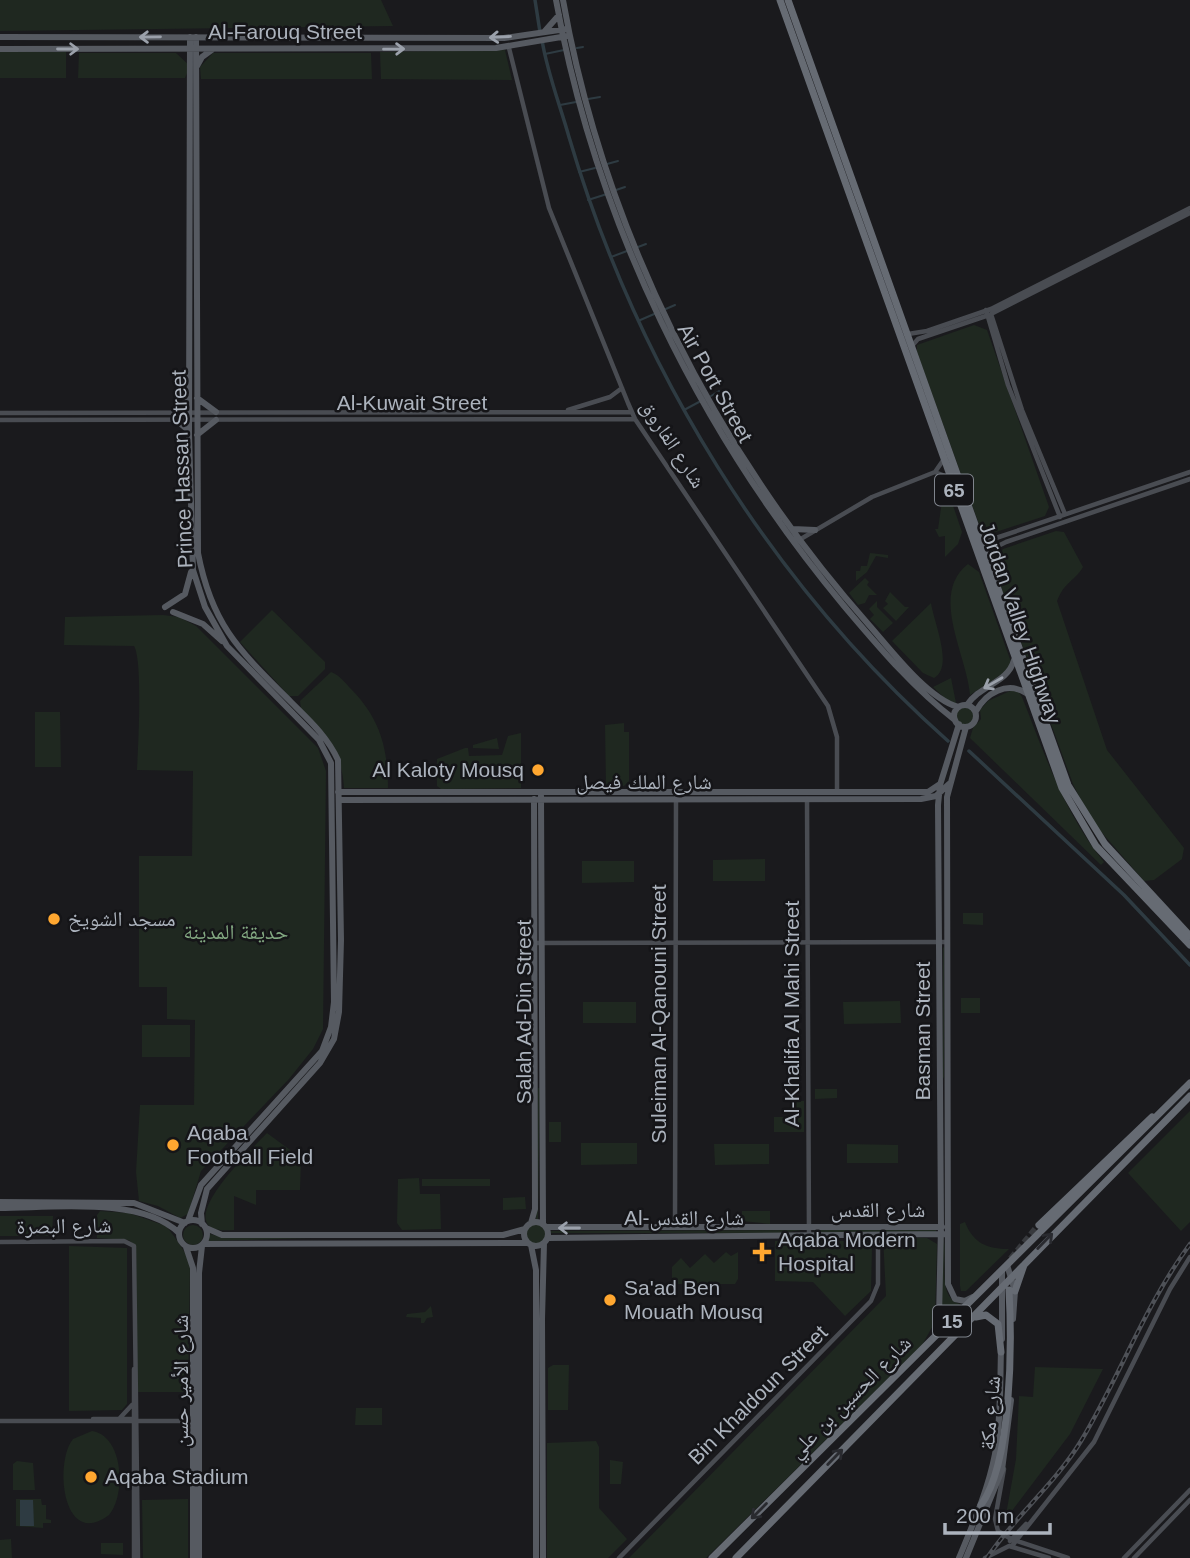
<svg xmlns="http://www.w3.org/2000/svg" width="1190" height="1558" font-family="Helvetica,'Noto Naskh Arabic',sans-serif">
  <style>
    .green { fill: #1f2820 }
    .water { fill: #2e3b42 }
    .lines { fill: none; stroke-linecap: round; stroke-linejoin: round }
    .stream { stroke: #2e3b42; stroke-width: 2 }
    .canal { stroke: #2e3b42; stroke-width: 3.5 }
    .highway-tunnel { stroke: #37393d; stroke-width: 7; stroke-dasharray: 7 3.5; stroke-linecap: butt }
    .secondary { stroke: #494c52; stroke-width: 4.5 }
    .primary { stroke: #565a61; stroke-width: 6 }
    .highway { stroke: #666b73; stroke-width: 7 }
    .rail-casing { stroke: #4e5157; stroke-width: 4.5 }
    .rail { stroke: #151518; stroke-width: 2; stroke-dasharray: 5; stroke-linecap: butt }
    .oneway { stroke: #9ba1ab }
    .oneway2 { stroke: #292a2f }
    .poi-dot { fill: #ffa730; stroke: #151518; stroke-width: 2.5 }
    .labels { text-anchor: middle; stroke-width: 5; stroke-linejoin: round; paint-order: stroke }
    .shield { fill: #151518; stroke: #7f848c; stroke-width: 2 }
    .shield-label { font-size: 19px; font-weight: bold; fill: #acb3bd }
    .street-label { font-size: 21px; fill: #acb3bd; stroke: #151518 }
    .poi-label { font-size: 21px; fill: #acb3bd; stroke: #151518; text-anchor: start }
    .park-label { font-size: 21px; fill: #83a982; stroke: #151518 }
  </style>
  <rect width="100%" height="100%" fill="#1a1a1d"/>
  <!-- green -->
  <path class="green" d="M0 0H381L393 26 0 31Z
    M505 50 512 80 381 79 380 52Z
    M0 52H66V78H0Z
    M79 53H176L190 66 185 78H78Z
    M213 53H371L372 79H201L200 67Z
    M974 325 987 330 1049 507 1045 516 993 533 980 527 917 352V345Z
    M941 480 945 482 962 532 958 544 945 557V536L939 537 935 529H938L944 487 943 483 932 481Z
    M1056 531 1064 532 1083 567C1074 582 1065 581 1057 601L1107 750 1184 848 1182 859 1154 880 1144 881 1091 820 1073 784 995 571 993 562 1003 549Z
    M870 553 888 555V558L876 556 867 572 856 581V571H860L861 566H867Z
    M968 564 979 572 1011 662 1005 672 970 695C967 655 929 594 968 564Z
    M865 578 869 582 867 585 877 595H869L865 603 858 605 849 593Z
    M890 592 905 607H909L896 621 883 608 888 604 885 601Z
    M877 601V607L893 623 883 632 870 619 874 615 869 609Z
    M931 603C934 623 954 667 934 678L923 673 892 641Z
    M272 610 325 662V669L298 696H289L240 642Z
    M163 615 179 617 196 626 318 748 326 771 323 1029 313 1049 289 1079 201 1171 188 1214 180 1218 158 1206 139 1201 136 1172 140 1105H194L195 1020 167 1019V987H139V856H192L193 771 137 770C138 748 143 660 134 646L64 645 65 617Z
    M331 672C340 675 346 684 352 690 380 719 388 748 388 788H344C342 752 326 733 301 709L300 701Z
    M951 678 956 703 951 704 933 687Z
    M1010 691H1018L1022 697C1045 755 1064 813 1104 862L1101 865 970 738 973 728 981 719 980 710 988 701Z
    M955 716a10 10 0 1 1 20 0a10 10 0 1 1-20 0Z
    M35 712H60L61 767H35Z
    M624 723V732H629V781L624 786H606L605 725Z
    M521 733V788L441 789 437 786V759L465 748H468L469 756 502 755 508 736Z
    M497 738 499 749 473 748V745Z
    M765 859V881H713V860Z
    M582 861H634V882L582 883Z
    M963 913H983V925L963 924Z
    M943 947 944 948V1079L943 1077Z
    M961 998H980V1013H961Z
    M900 1001 901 1023 844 1024 843 1002Z
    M583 1002H636V1023H583Z
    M142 1025H190V1057H142Z
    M538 1088H540L538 1220H536Z
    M815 1089H837V1098L815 1099Z
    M790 1101H804V1132H774V1117H790Z
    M1190 1111V1222L1181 1231 1128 1173Z
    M549 1122H561V1142H549Z
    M267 1133 301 1158 300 1190H256V1205L234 1196V1230C159 1236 254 1147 267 1133Z
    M581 1143H637V1164L581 1165Z
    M714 1144H769V1164L715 1165Z
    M847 1144 898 1145V1163H847Z
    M419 1178 420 1194H440L441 1229 402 1230 397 1223 398 1179Z
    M422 1179H490V1186H422Z
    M525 1197 526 1209 503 1210V1198Z
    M100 1211 129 1213 166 1226C173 1234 187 1254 190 1263L188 1392H137L136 1247 129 1240 97 1238V1215Z
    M742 1211H770V1224L742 1221Z
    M0 1216H53L52 1236H0Z
    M965 1222C973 1243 987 1249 1009 1249L966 1291H961L960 1286V1224Z
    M526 1234a10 10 0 1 1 20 0a10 10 0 1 1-20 0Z
    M183 1235a10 10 0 1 1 20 0a10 10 0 1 1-20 0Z
    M936 1229V1233L814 1234V1230Z
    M802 1230 781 1233H551V1231Z
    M209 1234 219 1236 312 1238 209 1241Z
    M883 1237 927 1238 937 1244 935 1322 922 1345 706 1558H629L886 1296Z
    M943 1237C949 1255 935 1297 960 1304L941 1324Z
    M775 1241H867L872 1248 871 1291 845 1316 813 1282 775 1281Z
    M69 1246 127 1248V1404L122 1410 69 1411Z
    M726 1252 731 1256 738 1252V1279L735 1284H677L672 1280V1267L681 1258 690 1268 705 1254 714 1263Z
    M431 1306 433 1317 427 1318 424 1323H421V1318L406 1317 407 1314 425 1312Z
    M553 1365H569L568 1410H548V1368Z
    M1035 1367 1103 1369 1070 1434 1005 1520 1016 1459 1019 1396 1033 1397Z
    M356 1408H382V1425H355Z
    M92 1431C124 1436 126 1495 109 1515 62 1550 54 1462 73 1439Z
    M596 1441 599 1447V1508L627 1539 608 1558H547V1443Z
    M610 1460 623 1462 621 1484H610Z
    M17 1461 33 1463 35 1490H13V1464Z
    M16 1499H41L42 1505H46V1519L51 1520V1523H43V1528L16 1526Z
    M188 1499V1558H143L142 1500Z
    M11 1539 12 1558H0V1540Z
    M101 1543H123V1555L101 1554Z"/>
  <!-- water -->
  <path class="water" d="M20 1500H33L34 1526H20Z"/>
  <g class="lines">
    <!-- stream -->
    <path class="stream" d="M577 48 583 47
      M545 54 564 50
      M588 99 600 97
      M560 105 576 102
      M607 164 618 161
      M579 172 595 168
      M616 190 625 187
      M588 200 607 194
      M638 247 646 244
      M611 257 627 251
      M638 321 675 305
      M711 396 719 391
      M684 410 699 402"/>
    <!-- canal -->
    <path class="canal" d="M535 0 540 32
      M542 40C547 72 560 105 569 137 637 367 769 582 948 741
      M969 751 1124 895 1190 965"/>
    <!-- highway-tunnel -->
    <path class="highway-tunnel" d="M1011 1259 1039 1225"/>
    <!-- secondary -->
    <path class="secondary" d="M509 48 549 208 628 403 635 419 828 706 837 737V792
      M986 310 1008 385 1060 517
      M908 334 927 331 991 309 1190 208
      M911 347 918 339 989 315
      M568 410 610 397 622 388
      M0 413 632 412
      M0 420 635 419
      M935 472 950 478
      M1065 514 1022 410 991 314 1190 213
      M980 532 991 539 996 538 1190 472
      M794 543 872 497 935 472 944 459
      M990 559 996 547 1006 542 1190 479
      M807 799 809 1235
      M535 943 947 942
      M675 1227 676 798
      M0 1242 124 1241 134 1246 138 1558
      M93 1419H133
      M119 1419 132 1405
      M0 1421H193
      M1004 1469 995 1519 998 1531 1011 1539 1068 1558
      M1010 1541 1026 1524
      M1012 1546 1094 1442 1170 1289 1190 1257
      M134 1558V1369
      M619 1558 871 1301 878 1284V1235
      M985 1558 1009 1546 1049 1558
      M1124 1558 1190 1490
      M1134 1558 1190 1500"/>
    <!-- primary -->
    <path class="primary" d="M556 0C596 222 700 433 844 606 878 646 913 688 955 720
      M563 0C604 230 715 451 869 625 891 650 927 698 958 707
      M544 32 559 15
      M0 37 504 38 566 29
      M196 37 198 553C212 626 240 651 291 702 309 720 327 736 338 760L341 940 339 1012 334 1039 320 1063 207 1189 201 1213 202 1224
      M0 49 496 48 567 36
      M197 66 202 57 213 49
      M197 398 216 412
      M175 412 189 398
      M176 420 188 430
      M197 435 216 420
      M793 529 815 530
      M165 607 185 594 191 572
      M173 612 203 624 222 641
      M954 716a11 11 0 1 1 22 0a11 11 0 1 1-22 0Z
      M967 705C980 685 1008 683 1014 660
      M976 711C986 693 1007 681 1026 693
      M966 727 947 797 948 1284 955 1299 965 1301 973 1297
      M338 792H928L940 784
      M541 796 543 1224
      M339 800 921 799 936 796 949 784
      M0 1202 134 1203 185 1223
      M0 1208C50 1208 141 1196 179 1233
      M179 1234a14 14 0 1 1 28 0a14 14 0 1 1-28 0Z
      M188 1221 201 1185 322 1051 331 1027 334 1002 331 763 319 740 227 646 205 607 193 570 189 434 190 37
      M524 1234a12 12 0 1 1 24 0a12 12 0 1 1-24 0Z
      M531 1223 535 1209 534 799
      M546 1227H942
      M206 1228 222 1235H503L525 1229
      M548 1238 945 1234
      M203 1244 527 1243
      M531 1245 536 1270V1558
      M186 1247 193 1268V1558
      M1007 1265 1015 1291 1013 1319
      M1002 1271V1339
      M935 1335 939 1318 941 1227 938 805 940 785 959 724
      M199 1558V1273L202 1246
      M543 1558 542 1319 544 1243
      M959 1558C973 1524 988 1490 995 1454 1001 1420 1000 1384 1001 1350
      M966 1558 1002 1470 1011 1400"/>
    <!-- highway -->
    <path class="highway" d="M780 0 1062 788 1096 846 1190 945
      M788 0 1068 785 1105 844 1190 936
      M1039 1225 1152 1117
      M1015 1291 1024 1265
      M976 1317 986 1315 998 1324 1001 1352
      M981 1505C1012 1462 1012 1343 1009 1290
      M712 1558 1190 1083
      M736 1558 1190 1096"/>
    <!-- rail casing -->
    <g class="rail-casing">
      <path id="rail" d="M987 1558C1015 1516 1055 1484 1081 1441 1120 1376 1145 1305 1190 1244"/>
    </g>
    <!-- rail -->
    <use href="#rail" class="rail"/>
  </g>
  <!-- one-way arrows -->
  <defs><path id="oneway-shaft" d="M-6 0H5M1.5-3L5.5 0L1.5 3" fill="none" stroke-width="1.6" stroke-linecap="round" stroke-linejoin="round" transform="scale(1.75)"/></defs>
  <g class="oneway">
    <use href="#oneway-shaft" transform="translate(150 37) rotate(179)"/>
    <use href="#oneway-shaft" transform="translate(500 37) rotate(177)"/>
    <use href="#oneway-shaft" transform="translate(68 49)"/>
    <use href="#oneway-shaft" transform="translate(394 49) rotate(-1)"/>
    <use href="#oneway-shaft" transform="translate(993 683) rotate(150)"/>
    <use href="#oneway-shaft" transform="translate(569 1228) rotate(180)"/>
  </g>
  <g class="oneway2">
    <use href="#oneway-shaft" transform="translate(1045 1241) rotate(-46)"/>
    <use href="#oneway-shaft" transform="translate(835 1457) rotate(-46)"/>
    <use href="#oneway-shaft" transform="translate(759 1511) rotate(135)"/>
  </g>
  <!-- markers -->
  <g class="poi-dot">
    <circle cx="538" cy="770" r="7"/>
    <circle cx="54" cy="919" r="7"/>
    <circle cx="173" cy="1145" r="7"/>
    <path d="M758.5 1241.5h7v7h7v7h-7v7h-7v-7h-7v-7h7z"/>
    <circle cx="610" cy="1300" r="7"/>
    <circle cx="91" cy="1477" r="7"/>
  </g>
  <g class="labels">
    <!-- shield labels -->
    <g class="shield">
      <rect x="935" y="474.5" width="38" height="31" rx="5"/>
      <rect x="933" y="1305.5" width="38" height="31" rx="5"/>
    </g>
    <g class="shield-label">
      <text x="954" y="497">65</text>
      <text x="952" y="1328">15</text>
    </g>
    <!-- street labels -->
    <g class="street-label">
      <text x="285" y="39">Al-Farouq Street</text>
      <text transform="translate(715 383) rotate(61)" y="7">Air Port Street</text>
      <text x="412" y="410">Al-Kuwait Street</text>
      <text transform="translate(673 444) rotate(57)" y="7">شارع الفاروق</text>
      <text transform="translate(182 469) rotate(-92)" y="7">Prince Hassan Street</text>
      <text transform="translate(1020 623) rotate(71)" y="7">Jordan Valley Highway</text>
      <text x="644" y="789">شارع الملك فيصل</text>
      <text transform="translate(524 1012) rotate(-90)" y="7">Salah Ad-Din Street</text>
      <text transform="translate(659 1014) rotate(-90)" y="7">Suleiman Al-Qanouni Street</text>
      <text transform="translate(792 1014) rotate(-90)" y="7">Al-Khalifa Al Mahi Street</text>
      <text transform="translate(923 1031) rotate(-90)" y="7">Basman Street</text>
      <text x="878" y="1217">شارع القدس</text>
      <text x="684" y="1225">Al-شارع القدس</text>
      <text transform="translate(64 1226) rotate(-1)" y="7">شارع البصرة</text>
      <text transform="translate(181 1381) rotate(-90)" y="7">شارع الأمير حسن</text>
      <text transform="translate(758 1395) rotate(-45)" y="7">Bin Khaldoun Street</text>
      <text transform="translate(850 1397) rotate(-45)" y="7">شارع الحسين بن علي</text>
      <text transform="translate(990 1413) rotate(-85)" y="7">شارع مكة</text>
    </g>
    <!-- poi labels -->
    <g class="poi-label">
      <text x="524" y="777" text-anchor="end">Al Kaloty Mousq</text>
      <text x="68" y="926">مسجد الشويخ</text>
      <text x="187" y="1140">Aqaba<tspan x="187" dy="24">Football Field</tspan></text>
      <text x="778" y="1247">Aqaba Modern<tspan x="778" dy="24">Hospital</tspan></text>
      <text x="624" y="1295">Sa'ad Ben<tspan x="624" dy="24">Mouath Mousq</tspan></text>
      <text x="105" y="1484">Aqaba Stadium</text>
    </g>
    <!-- park labels -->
    <g class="park-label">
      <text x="236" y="939">حديقة المدينة</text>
    </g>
  </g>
  <!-- scale -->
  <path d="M945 1523v10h105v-10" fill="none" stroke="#acb3bd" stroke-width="3.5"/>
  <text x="956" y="1523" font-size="21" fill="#acb3bd" stroke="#151518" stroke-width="5" paint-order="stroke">200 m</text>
</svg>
